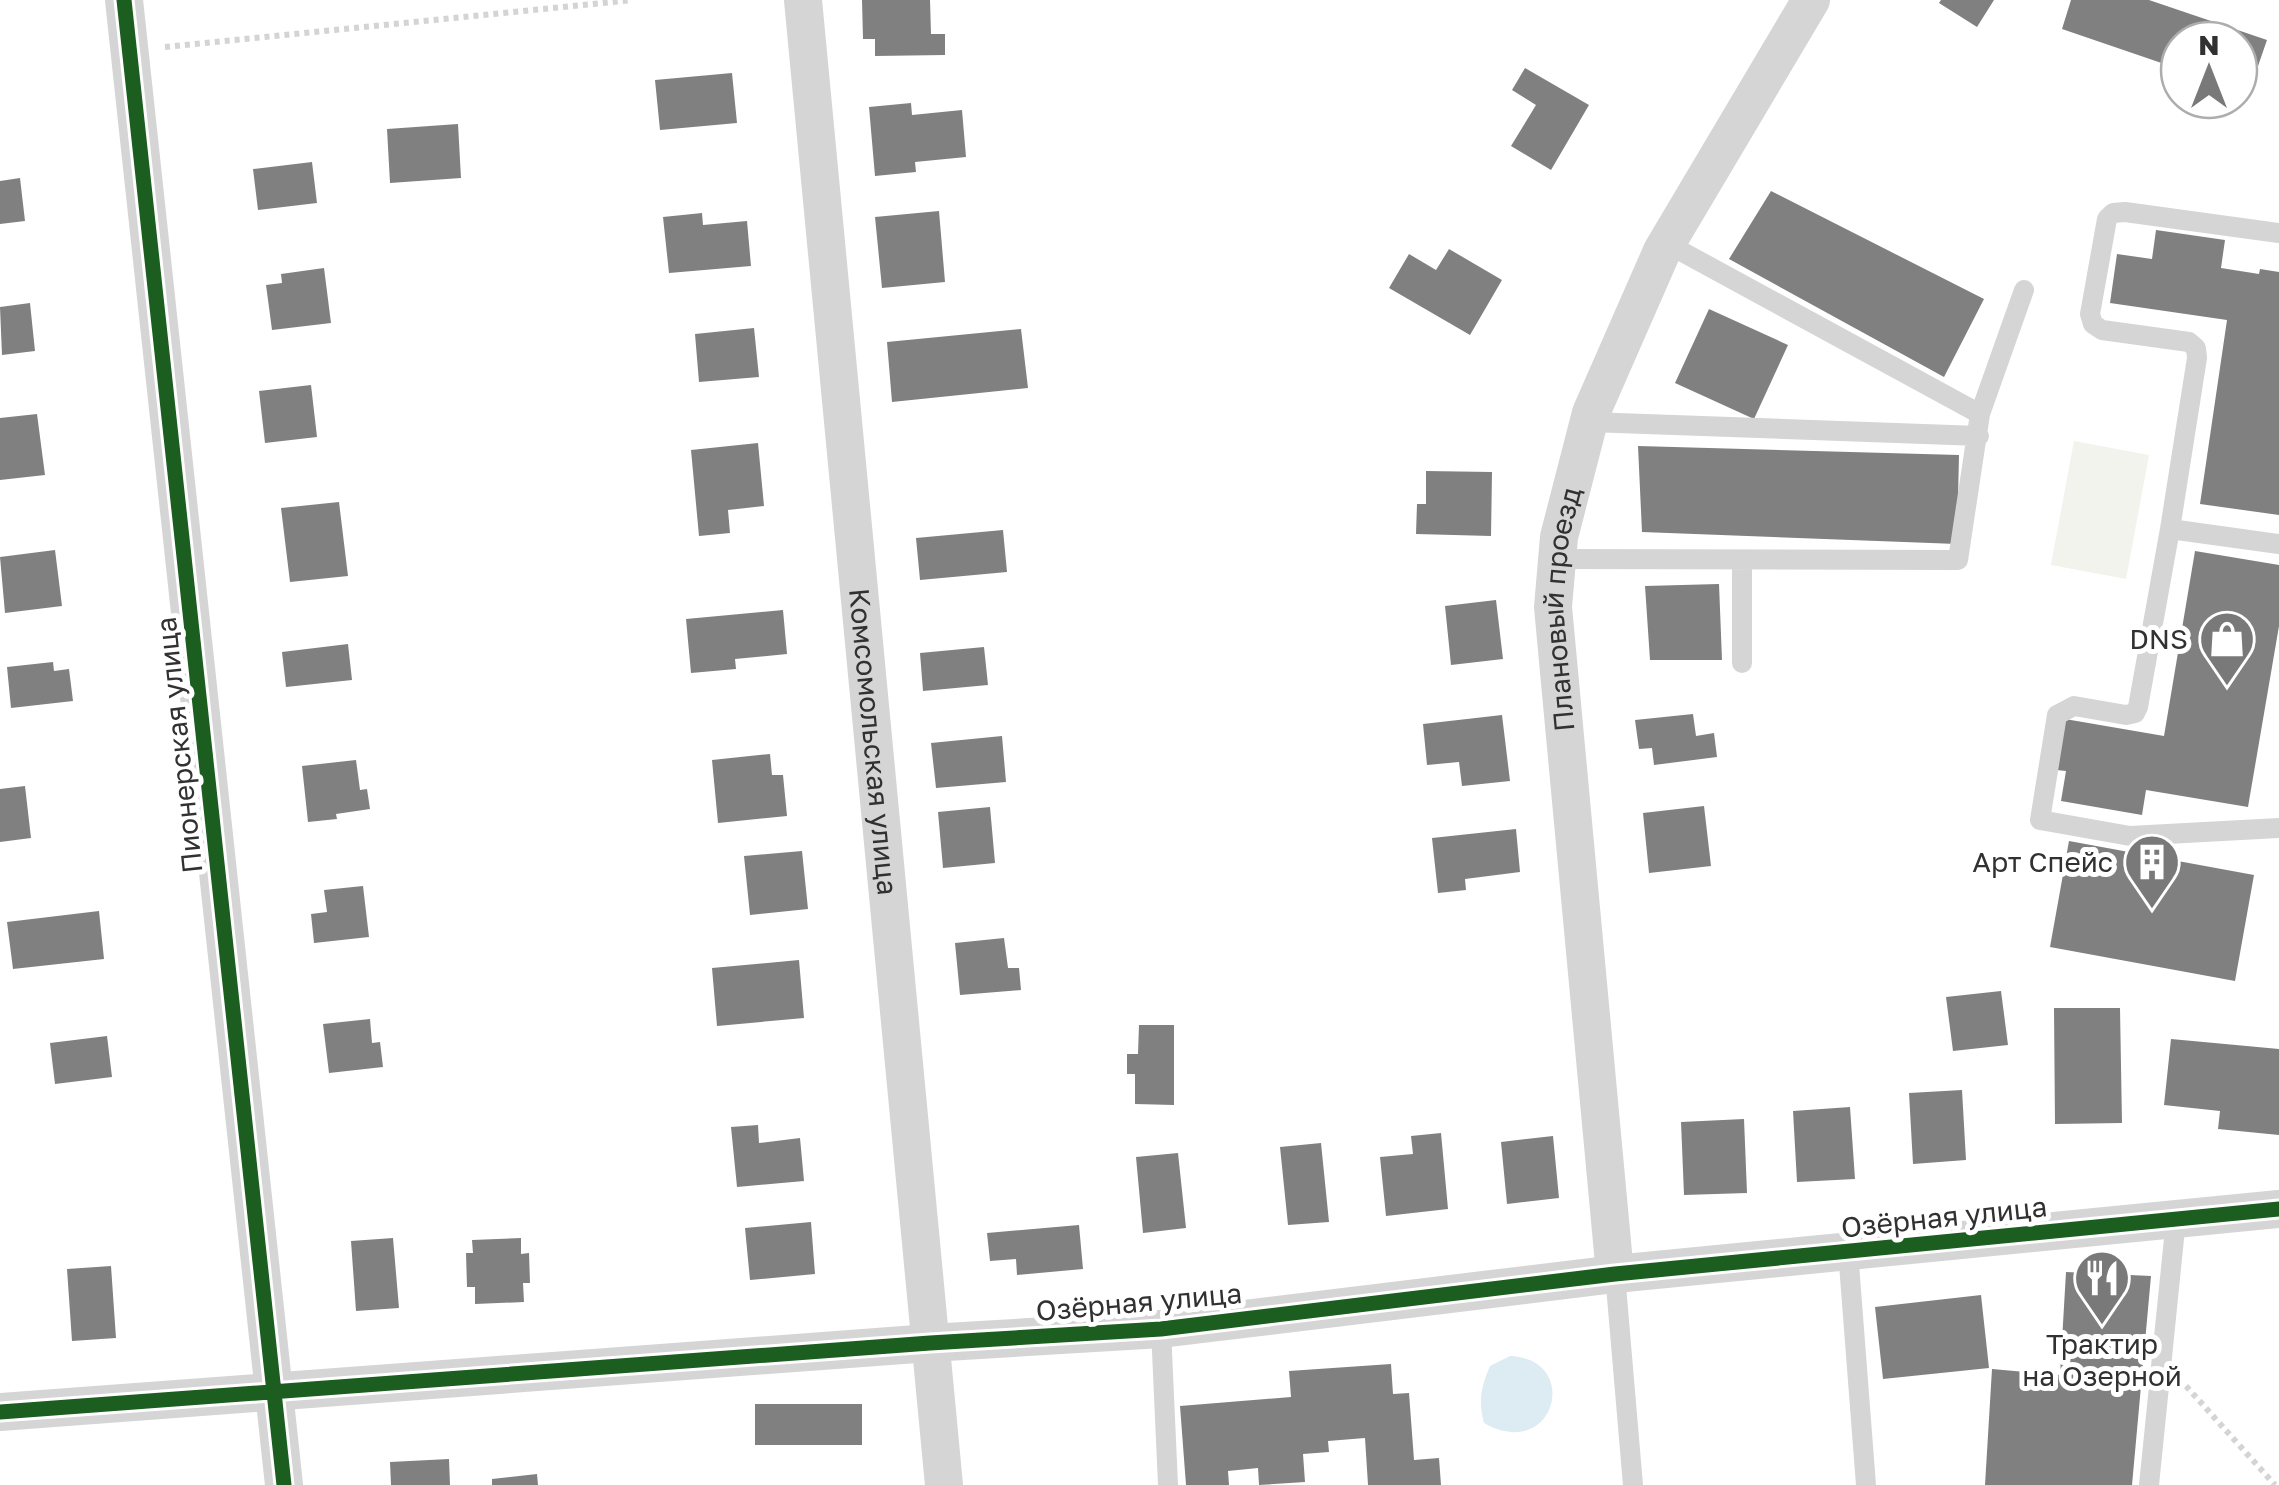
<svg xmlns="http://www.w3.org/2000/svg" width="2279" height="1485" font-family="'Golos Text',sans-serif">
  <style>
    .green { fill: #f1f3ec }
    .water { fill: #ddebf2 }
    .building { fill: #808080 }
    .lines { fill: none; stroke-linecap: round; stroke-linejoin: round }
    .path { stroke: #d4d4d4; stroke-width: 6; stroke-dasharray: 5 5; stroke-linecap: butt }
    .lane { stroke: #d5d5d5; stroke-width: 20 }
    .street { stroke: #d5d5d5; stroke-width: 38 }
    .cycleway-casing { stroke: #fff; stroke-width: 21 }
    .cycleway { stroke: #1b5e20; stroke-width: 15 }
    .labels { text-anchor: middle; stroke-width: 10; stroke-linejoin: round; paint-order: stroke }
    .street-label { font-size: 28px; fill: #313131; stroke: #fff }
    .poi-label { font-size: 28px; fill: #313131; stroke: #fff; text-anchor: end }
  </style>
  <rect width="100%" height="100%" fill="#fff"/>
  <!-- green -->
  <path class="green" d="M2074 441 2149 455 2126 579 2051 565Z"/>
  <!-- water -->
  <path class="water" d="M1510 1356C1582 1359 1555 1463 1484 1423 1478 1401 1481 1387 1490 1366Z"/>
  <!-- building -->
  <path class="building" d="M862 0H930L931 34H945V55L875 56V39H863Z
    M1941 0H1994L1977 27 1939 3Z
    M2071 0H2149L2267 40 2249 92 2239 89V40H2179V69L2062 29Z
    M1525 68 1589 105 1551 170 1511 146 1536 105 1512 90Z
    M732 73 737 123 660 130 655 80Z
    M911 103 912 115 962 110 966 157 915 162 916 172 875 176 869 107Z
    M458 124 461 178 390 183 387 129Z
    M312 162 317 203 258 210 253 169Z
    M20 178 25 221 0 224V181Z
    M1771 191 1984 299 1944 377 1729 259Z
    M939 211 945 282 882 288 875 217Z
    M702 213 703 225 747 221 751 266 669 273 663 217Z
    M2156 230 2225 240 2221 268 2259 274 2260 269 2279 272V515L2200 504 2227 320 2110 303 2117 254 2152 259Z
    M1449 249 1502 280 1470 335 1389 288 1409 254 1436 270Z
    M324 268 331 323 272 330 266 285 282 283 281 274Z
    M30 303 35 351 2 355 0 307Z
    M1709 309 1788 345 1754 419 1675 383Z
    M754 328 759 377 699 382 695 334Z
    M1021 329 1028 388 892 402 887 342Z
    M311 385 317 437 265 443 259 391Z
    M37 414 45 475 0 480V418Z
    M758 443 764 506 728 510 730 533 699 536 691 450Z
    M1638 446 1959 455 1957 544 1642 532Z
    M1426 471 1492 472 1491 536 1416 534 1417 504H1426Z
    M339 502 348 576 290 582 281 508Z
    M1003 530 1007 572 920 580 916 538Z
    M55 550 62 606 5 613 0 557Z
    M2195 551 2279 565V626L2248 807 2146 790 2142 815 2061 801 2066 771 2056 770 2065 719 2164 736Z
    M1719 584 1722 660H1650L1645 586Z
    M1496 600 1503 659 1451 665 1445 606Z
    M783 610 787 654 735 659 736 669 691 673 686 619Z
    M348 644 352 680 286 687 282 652Z
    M984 647 988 685 923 691 920 653Z
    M53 662 54 671 69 669 73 701 11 708 7 667Z
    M1693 714 1696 736 1714 733 1717 757 1654 765 1652 748 1639 749 1635 720Z
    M1502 715 1510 781 1462 786 1459 762 1427 765 1423 724Z
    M1002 736 1006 782 936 788 931 743Z
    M770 754 772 775H783L787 816 718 823 712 760Z
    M356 760 360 790 367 789 370 809 336 814 337 819 308 822 302 766Z
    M25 786 31 838 0 842V789Z
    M1704 806 1711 866 1649 873 1643 813Z
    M990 807 995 863 943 868 938 812Z
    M1516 829 1520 872 1465 879 1466 890 1438 893 1432 838Z
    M2069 841 2254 875 2235 981 2050 947Z
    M802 851 808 909 750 915 744 856Z
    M363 886 369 937 314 943 311 914 327 912 324 890Z
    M99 911 104 959 13 969 7 922Z
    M1004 938 1008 968H1019L1021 990 960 995 955 943Z
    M799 960 804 1018 717 1026 712 968Z
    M2001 991 2008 1045 1953 1051 1946 997Z
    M2054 1008H2120L2122 1123 2055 1124Z
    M370 1019 372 1043 380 1042 383 1067 329 1073 323 1024Z
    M1139 1025H1174V1105L1135 1104V1074H1127V1054H1138Z
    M107 1036 112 1077 55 1084 50 1043Z
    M2171 1039 2279 1049V1135L2218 1129 2220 1111 2164 1105Z
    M1962 1090 1966 1160 1913 1164 1909 1093Z
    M1850 1107 1855 1179 1797 1182 1793 1111Z
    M1744 1119 1747 1193 1684 1195 1681 1122Z
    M758 1125 759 1143 800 1138 804 1181 737 1187 731 1127Z
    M1441 1133 1448 1209 1386 1216 1380 1157 1413 1154 1411 1136Z
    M1553 1136 1559 1198 1507 1204 1501 1142Z
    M1321 1143 1329 1222 1288 1225 1280 1147Z
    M1178 1153 1186 1228 1143 1233 1136 1157Z
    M811 1222 815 1274 750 1280 745 1228Z
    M1079 1225 1083 1269 1017 1275 1016 1259 990 1261 987 1233Z
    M393 1238 399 1308 356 1311 351 1241Z
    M521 1238V1254L529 1253 530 1283H523L524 1302 475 1304V1287H467L466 1253H473L472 1240Z
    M111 1266 116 1338 72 1341 67 1269Z
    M2066 1272 2151 1276 2132 1485H1985L1992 1369 2060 1375Z
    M1981 1295 1989 1368 1883 1379 1875 1307Z
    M1391 1364 1393 1394 1409 1393 1414 1460 1439 1458 1441 1485H1368L1365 1438 1328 1441 1329 1452 1303 1454 1305 1482 1259 1485 1258 1468 1228 1471 1229 1485H1186L1180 1406 1291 1397 1289 1371Z
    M755 1404H862V1445H755Z
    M449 1459 450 1485H391L390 1462Z
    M537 1474 538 1485H492V1479Z"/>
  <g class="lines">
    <!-- path -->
    <path class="path" d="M165 47 632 0
      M2186 1386 2275 1485"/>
    <!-- lane -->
    <path class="lane" d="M2279 233 2125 212 2113 213 2107 219 2090 314 2093 324 2102 330 2189 342 2196 348 2197 358 2170 529 2279 544
      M1666 243 1980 414
      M1589 422 1979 436
      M2170 529 2138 707 2135 713 2126 715 2074 706 2057 715 2040 820 2130 836 2279 828
      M1558 559 1958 560 1980 414 2024 290
      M1742 663V560
      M1848 1251 1866 1485
      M1615 1274 1633 1485
      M1161 1329 1168 1485
      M2149 1485 2176 1219"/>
    <!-- street -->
    <g class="street">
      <path d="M124 0 284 1485"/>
      <path id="s1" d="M803 0 944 1485"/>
      <path id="s2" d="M1615 1274 1553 607 1559 537 1591 413 1662 251 1811 0"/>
      <path d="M0 1412 930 1343 1161 1329 1615 1274 2279 1209"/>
    </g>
    <!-- cycleway casing -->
    <g class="cycleway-casing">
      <path id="cycleway" d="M124 0 284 1485
        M0 1412 930 1343 1161 1329 1615 1274 2279 1209"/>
    </g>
    <!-- cycleway -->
    <use href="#cycleway" class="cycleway"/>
  </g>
  <!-- icons -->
  <defs>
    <g id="shop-pin" transform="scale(2.875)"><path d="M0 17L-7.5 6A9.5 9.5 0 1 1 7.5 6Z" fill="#797979" stroke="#fff"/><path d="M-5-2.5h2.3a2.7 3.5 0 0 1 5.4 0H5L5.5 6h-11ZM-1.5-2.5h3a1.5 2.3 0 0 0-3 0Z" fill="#fff"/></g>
    <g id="building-pin" transform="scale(2.875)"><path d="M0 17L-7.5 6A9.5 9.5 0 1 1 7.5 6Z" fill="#797979" stroke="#fff"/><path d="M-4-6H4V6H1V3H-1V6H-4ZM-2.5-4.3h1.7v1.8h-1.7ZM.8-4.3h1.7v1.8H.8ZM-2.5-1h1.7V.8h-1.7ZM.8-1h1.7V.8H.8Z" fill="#fff"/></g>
    <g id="restaurant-pin" transform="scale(2.875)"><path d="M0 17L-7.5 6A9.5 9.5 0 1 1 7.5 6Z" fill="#797979" stroke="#fff"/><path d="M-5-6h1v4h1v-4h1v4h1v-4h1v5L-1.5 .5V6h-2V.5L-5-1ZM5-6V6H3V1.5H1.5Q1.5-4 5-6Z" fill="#fff"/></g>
  </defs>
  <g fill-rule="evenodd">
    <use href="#shop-pin" x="2227" y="639"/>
    <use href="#building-pin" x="2152" y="862"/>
    <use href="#restaurant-pin" x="2102" y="1278"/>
  </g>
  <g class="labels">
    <!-- street labels -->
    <g class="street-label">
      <text dy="10" stroke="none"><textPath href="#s2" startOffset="668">Плановый проезд</textPath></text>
      <text dy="10" stroke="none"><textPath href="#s1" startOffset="745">Комсомольская улица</textPath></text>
      <text transform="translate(179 745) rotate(-96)" y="10">Пионерская улица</text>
      <text transform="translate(1944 1217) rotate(-6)" y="10">Озёрная улица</text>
      <text transform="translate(1139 1302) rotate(-5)" y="10">Озёрная улица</text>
    </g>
    <!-- poi labels -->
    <g class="poi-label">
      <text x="2188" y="649">DNS</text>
      <text x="2113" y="872">Арт Спейс</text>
      <text x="2102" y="1354" text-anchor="middle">Трактир<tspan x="2102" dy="32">на Озерной</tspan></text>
    </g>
  </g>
  <!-- north arrow -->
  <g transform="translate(2209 70)"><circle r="48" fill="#ffffff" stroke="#adadad" stroke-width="2.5"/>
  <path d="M0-8L18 38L0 25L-18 38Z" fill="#797979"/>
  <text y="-15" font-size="28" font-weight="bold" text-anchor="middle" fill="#313131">N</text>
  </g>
</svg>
